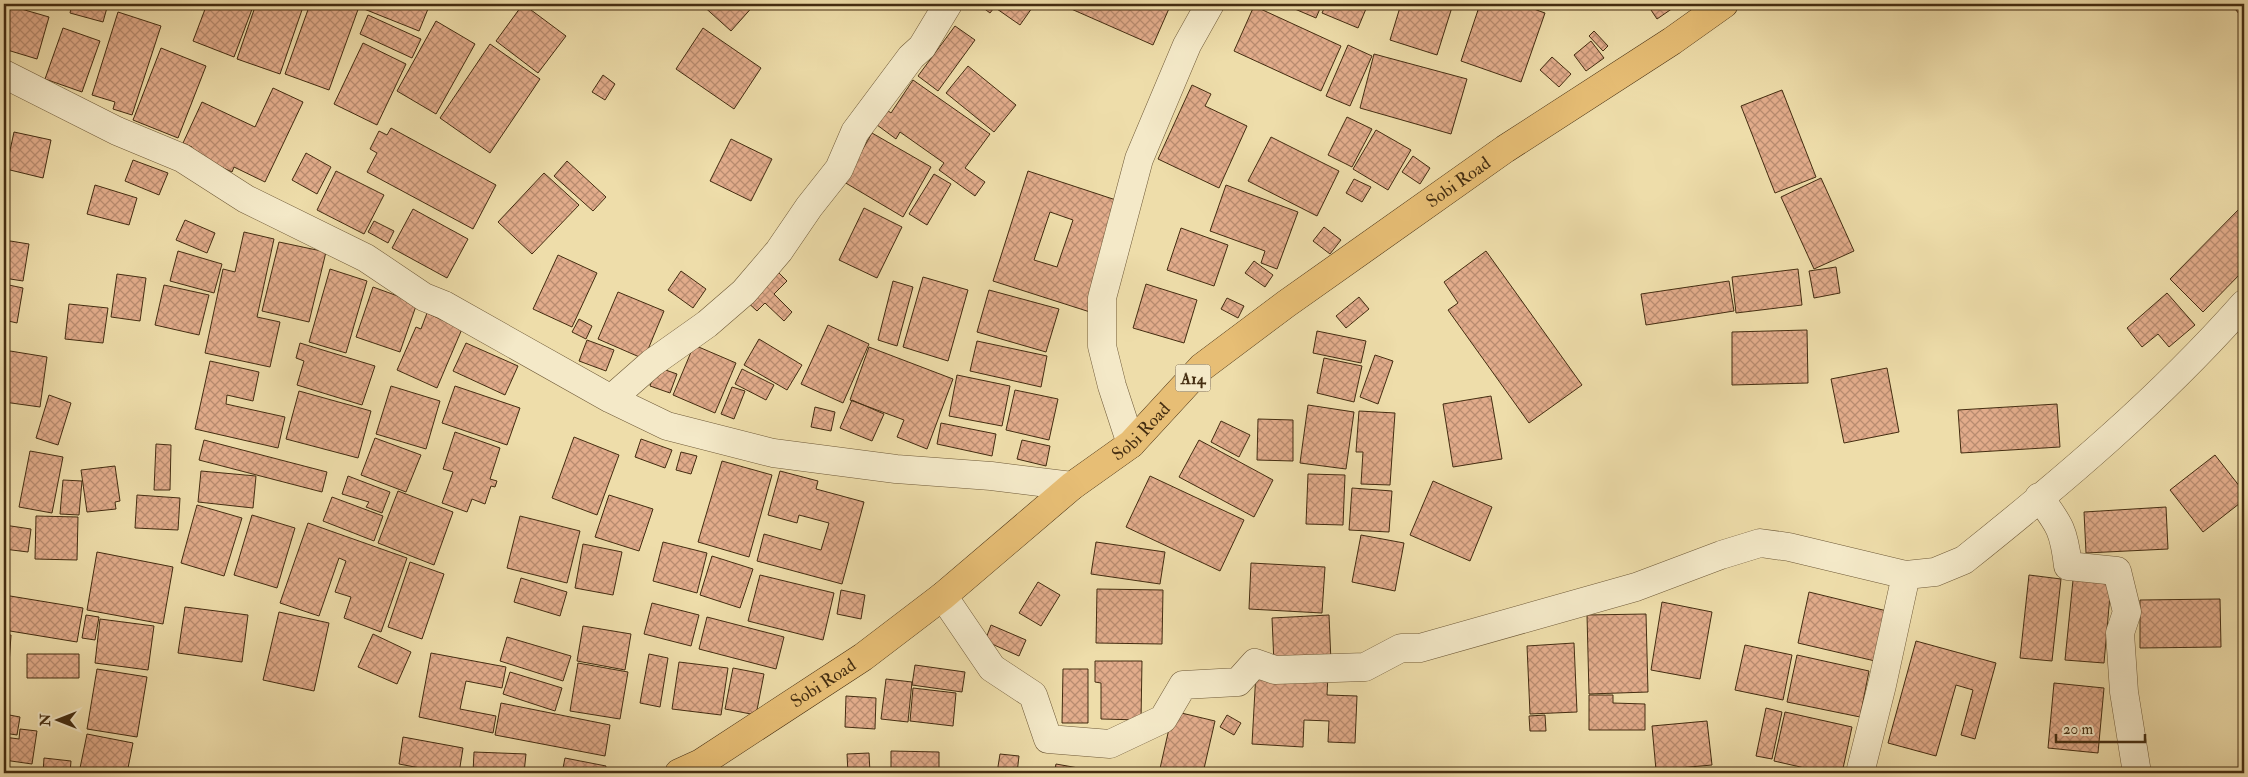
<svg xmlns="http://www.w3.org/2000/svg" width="2248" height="777" font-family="'IM FELL Double Pica',serif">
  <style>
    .building { fill: url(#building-cross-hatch); stroke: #442d11; fill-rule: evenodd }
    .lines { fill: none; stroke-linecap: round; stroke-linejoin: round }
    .minor-casing { stroke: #6e5937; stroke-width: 29 }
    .highway-casing { stroke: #442d11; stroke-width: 29 }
    .minor { stroke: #f4e9c8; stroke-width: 28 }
    .highway { stroke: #e7be75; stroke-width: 28 }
    .labels { text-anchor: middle; stroke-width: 4; stroke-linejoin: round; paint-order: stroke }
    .shield { fill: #f4e9c8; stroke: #796548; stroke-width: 1 }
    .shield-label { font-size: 16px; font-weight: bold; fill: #442d11 }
    .street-label { font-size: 18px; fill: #442d11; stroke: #f4e9c8 }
  </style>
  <defs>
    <pattern id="building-cross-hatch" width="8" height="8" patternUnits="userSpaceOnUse" patternTransform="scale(1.25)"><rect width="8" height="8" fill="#e2ac8b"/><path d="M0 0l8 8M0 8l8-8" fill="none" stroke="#b98c70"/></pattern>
  </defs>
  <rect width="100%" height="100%" fill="#eda"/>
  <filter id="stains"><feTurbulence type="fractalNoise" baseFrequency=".004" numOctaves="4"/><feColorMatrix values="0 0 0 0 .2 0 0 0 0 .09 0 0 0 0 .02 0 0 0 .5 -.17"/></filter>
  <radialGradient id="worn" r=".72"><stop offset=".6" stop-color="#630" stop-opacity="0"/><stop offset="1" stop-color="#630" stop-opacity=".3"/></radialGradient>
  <!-- building -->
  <path class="building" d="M4 4 49 17 37 59 4 49Z
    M72 4H108L103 22 70 13Z
    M207 4H254L234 57 193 41Z
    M256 4H304L280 74 237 59Z
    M310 4H360L329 90 285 74Z
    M366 4H430L419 31 364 9Z
    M523 4 566 36 538 73 496 41Z
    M701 4H755L731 31Z
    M978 4H997L990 13Z
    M1000 4H1026L1032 8 1020 25 997 9Z
    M1071 4H1171L1153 45 1069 8Z
    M1283 4H1322L1316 18Z
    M1326 4H1368L1358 28 1322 13Z
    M1401 4H1453L1437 55 1390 40Z
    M1480 4H1520L1545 13 1521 82 1461 61Z
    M1653 4H1670L1673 8 1657 19 1649 7Z
    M2231 4H2244V11L2240 15Z
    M1254 6 1341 46 1321 91 1234 51Z
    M118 12 161 26 132 115 113 109 115 102 92 95Z
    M368 15 421 39 412 58 360 34Z
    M436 21 475 44 436 114 397 91Z
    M955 26 975 40 938 91 918 76Z
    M63 28 100 41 82 92 45 79Z
    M703 28 761 68 734 109 676 69Z
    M1594 31 1608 46 1603 51 1589 36Z
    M1591 41 1604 58 1586 71 1574 55Z
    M363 43 406 64 377 125 334 104Z
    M490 44 540 79 490 153 440 118Z
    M1348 45 1372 56 1350 106 1326 96Z
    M161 48 206 66 178 138 133 120Z
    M1374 54 1467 79 1451 134 1360 108Z
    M1552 57 1571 74 1559 87 1540 70Z
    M968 66 1016 105 994 132 946 93Z
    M603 75 615 84 605 100 592 92Z
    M913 80 990 134 965 168 985 182 975 196 939 170 944 163 900 132 896 139 873 122 884 108 891 113Z
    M1192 85 1211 94 1205 106 1247 126 1219 188 1158 159Z
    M273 88 303 102 265 182 234 167 232 172 189 152 192 147 183 143 202 102 255 127Z
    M1782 90 1816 177 1775 193 1741 106Z
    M1347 117 1372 129 1352 167 1328 155Z
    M391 128 496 185 473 229 367 172 377 153 370 149 379 131 387 135Z
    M1376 130 1411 150 1388 190 1353 169Z
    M14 132 51 140 43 178 6 169Z
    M872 133 931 167 903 217 844 182Z
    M1271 137 1339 171 1317 216 1248 181Z
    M731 139 772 159 751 201 710 181Z
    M306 153 331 167 317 194 292 180Z
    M1413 156 1430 168 1420 184 1402 172Z
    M133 160 168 173 159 195 125 181Z
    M567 161 606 197 593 211 554 176Z
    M336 171 384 195 364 234 317 210Z
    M1028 171 1125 203 1090 312 993 281ZM1050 212 1073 220 1057 267 1034 260Z
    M544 173 579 205 532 254 498 222Z
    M934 174 951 184 927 225 909 214Z
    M1821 178 1854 251 1814 269 1781 197Z
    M1354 179 1371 187 1362 202 1346 193Z
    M95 185 137 198 129 225 87 214Z
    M1226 185 1298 212 1277 269 1261 263 1265 251 1210 231Z
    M2244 204V270L2203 312 2170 279Z
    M864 208 902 227 877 278 839 260Z
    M413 209 468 239 447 278 392 248Z
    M185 220 215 233 207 253 176 240Z
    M374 221 394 231 388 243 368 232Z
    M1324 227 1341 240 1330 254 1313 241Z
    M1181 228 1228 245 1214 286 1167 270Z
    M244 232 274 239 257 317 280 322 270 367 205 353 223 269 235 272Z
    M4 240 29 244 23 281 4 278Z
    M279 242 326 252 309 322 262 311Z
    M178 251 222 264 214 293 170 281Z
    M1486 251 1582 385 1529 423 1448 310 1458 303 1444 282Z
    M558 255 597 273 572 327 533 309Z
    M1254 261 1273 275 1265 287 1245 273Z
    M1836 267 1840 293 1814 298 1809 271Z
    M774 268 787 281 774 294 792 312 784 321 765 303 757 311 744 299Z
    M330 269 367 281 346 353 309 342Z
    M1798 269 1802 305 1736 313 1732 277Z
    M681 271 706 289 693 308 668 290Z
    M117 274 146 278 140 321 111 317Z
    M923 277 968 290 948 361 903 347Z
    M893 281 913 287 897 346 878 340Z
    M1729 281 1734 311 1646 325 1641 294Z
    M4 284 23 288 17 323 4 320Z
    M1146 284 1197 300 1184 343 1133 328Z
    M164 285 209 295 199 335 155 325Z
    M373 287 417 303 400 352 356 337Z
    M989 290 1059 309 1046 352 977 332Z
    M618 292 664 311 644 359 598 339Z
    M2167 293 2195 325 2169 347 2158 334 2142 347 2127 328Z
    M1359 297 1369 309 1346 328 1336 316Z
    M1227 298 1244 306 1238 318 1221 309Z
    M69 304 108 308 103 343 65 339Z
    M427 313 462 329 437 388 397 370 416 327 421 329Z
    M579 319 592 326 586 339 572 332Z
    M828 325 869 344 843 403 801 384Z
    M1807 330 1808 383 1732 385V332Z
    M1317 331 1366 341 1361 363 1313 353Z
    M759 339 802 365 787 390 744 365Z
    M587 340 614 350 606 371 579 361Z
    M977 341 1047 356 1041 387 970 371Z
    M300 343 375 366 362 405 297 385 304 361 296 358Z
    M466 343 518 366 505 395 453 371Z
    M694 345 736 363 715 413 673 395Z
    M869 347 953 379 927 449 897 437 904 420 850 400Z
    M4 350 47 357 40 407 4 402Z
    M1375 355 1393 361 1378 404 1360 397Z
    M1324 358 1362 366 1354 402 1317 393Z
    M210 361 259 372 253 401 227 395 226 404 285 417 278 448 195 429Z
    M657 367 677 374 670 393 650 386Z
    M1887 368 1899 432 1844 443 1831 379Z
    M742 369 774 385 766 400 735 384Z
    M957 375 1010 386 1002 426 949 416Z
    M391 386 440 401 426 449 376 434Z
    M455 386 520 408 507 445 442 423Z
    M732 387 745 391 734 419 721 414Z
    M1015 390 1058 399 1049 440 1006 430Z
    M299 391 371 411 358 458 286 439Z
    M49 395 71 403 58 445 36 438Z
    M1491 396 1502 459 1453 467 1443 404Z
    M852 400 884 414 872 441 840 428Z
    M2057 404 2060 447 1961 453 1958 410Z
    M1308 405 1354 412 1346 469 1300 463Z
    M815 407 835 412 831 431 811 427Z
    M1359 411 1395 413 1390 485 1361 484 1363 452H1356Z
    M1258 419 1293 420V461L1257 460Z
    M1221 421 1250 435 1239 457 1211 442Z
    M941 423 996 434 992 456 937 444Z
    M455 432 500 448 490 479 497 481 495 487 491 486 485 504 472 499 467 512 442 503 453 472 443 469Z
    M574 437 619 455 597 515 552 498Z
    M375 438 421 455 406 492 361 475Z
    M641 439 672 450 665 468 635 457Z
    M204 440 327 472 322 492 199 460Z
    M1022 440 1050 446 1046 466 1017 459Z
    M1199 440 1273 480 1254 517 1179 477Z
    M156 444 171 445 170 490H154Z
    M30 451 63 457 52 513 19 507Z
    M681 452 697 456 691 474 676 470Z
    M2215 455 2244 492V500L2203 532 2170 490Z
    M722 461 772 475 749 557 698 542Z
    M115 466 120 501 115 502 116 509 87 512 81 470Z
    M201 471 256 476 253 508 198 502Z
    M780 471 818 481 816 489 864 502 842 584 757 561 764 534 821 550 829 523 799 515 797 523 768 515Z
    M1308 474 1345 475 1343 525 1306 524Z
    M348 476 390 492 382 513 366 507 369 502 342 494Z
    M1150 476 1244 520 1220 571 1126 527Z
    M63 480 82 481 79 515 60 514Z
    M1433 481 1492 507 1470 561 1410 535Z
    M1352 488 1392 491 1389 532 1349 530Z
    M398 491 453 512 434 565 378 543Z
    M137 495 180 498 178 530 135 528Z
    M609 495 653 509 639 551 595 537Z
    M332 497 383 516 374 541 323 521Z
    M197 505 242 518 224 576 181 563Z
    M2166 507 2168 549 2086 553 2084 512Z
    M252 515 295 528 277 588 234 575Z
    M36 516 78 517 77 560 35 559Z
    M520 516 580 531 567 583 507 568Z
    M308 523 407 558 381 632 344 618 351 597 335 592 346 561 339 558 319 616 280 603Z
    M4 525 31 529 28 552 4 549Z
    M1361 535 1404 543 1395 591 1352 582Z
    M663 542 707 553 697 593 653 581Z
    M1096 542 1165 552 1160 584 1091 574Z
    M583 544 622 552 613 595 575 588Z
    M97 552 173 567 163 624 87 610Z
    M712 556 753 569 740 608 700 595Z
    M410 562 444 574 422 639 388 627Z
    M1251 563 1325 567 1322 613 1249 609Z
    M760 575 834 593 823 640 748 621Z
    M2029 575 2061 579 2052 661 2020 658Z
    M521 578 567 592 560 616 514 602Z
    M2073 580 2111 584 2104 663 2065 660Z
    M1038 582 1060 595 1041 626 1019 613Z
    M1097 589 1163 590 1162 644 1096 643Z
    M841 590 865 595 861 619 837 614Z
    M1809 592 1887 611 1875 661 1798 643Z
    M4 595 83 608 77 642 4 630Z
    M2220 599 2221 647 2140 648V600Z
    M1662 602 1712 612 1700 679 1651 670Z
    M652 603 699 615 691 646 644 634Z
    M185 607 248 615 242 662 178 653Z
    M279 612 329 623 314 691 263 680Z
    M1646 614 1648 692 1589 694 1587 615Z
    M86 615 99 617 95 640 82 638Z
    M1329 615 1331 662 1274 664 1272 618Z
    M707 617 784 637 776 669 699 649Z
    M100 619 154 626 148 670 95 663Z
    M991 625 1026 640 1019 656 985 641Z
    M583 626 631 634 625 670 577 661Z
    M373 634 411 652 397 684 358 667Z
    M4 635H11L8 680H4Z
    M507 637 571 656 563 681 500 661Z
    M1916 641 1996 663 1975 739 1961 735 1973 690 1956 685 1936 756 1888 743Z
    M1574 643 1577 712 1530 714 1527 646Z
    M1745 645 1792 655 1783 700 1735 690Z
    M431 653 506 667 502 688 466 681 460 709 496 716 493 733 419 717Z
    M27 654H79V678H27Z
    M649 654 668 658 660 707 640 703Z
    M1797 655 1869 671 1860 717 1787 702Z
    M1095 661H1142L1141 720 1101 719V683L1095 682Z
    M679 662 728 668 721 715 672 709Z
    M578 663 628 672 620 719 570 711Z
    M915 665 965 672 962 692 912 685Z
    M733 668 764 674 756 715 725 709Z
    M97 669 147 677 137 737 87 729Z
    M1063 669H1088V723H1062Z
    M510 672 562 688 555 711 503 694Z
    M1256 672 1328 675 1327 695 1357 696 1355 743 1328 742 1329 721 1304 720 1303 747 1252 744Z
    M886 679 912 682 908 722 881 719Z
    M2054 683 2104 688 2098 753 2048 748Z
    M913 688 956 693 953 726 910 721Z
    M1589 695H1613V703L1645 704V730H1589Z
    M846 696 876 698 875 729 845 727Z
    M501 703 610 725 605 756 495 735Z
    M1766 708 1782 712 1772 759 1756 756Z
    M1173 711 1215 721 1203 773H1159Z
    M1785 712 1852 727 1842 773H1827L1774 761Z
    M4 714 20 717 17 735 4 733Z
    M1227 715 1241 723 1234 735 1220 727Z
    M1545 715 1546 731H1530L1529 716Z
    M1707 721 1712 765 1656 770 1652 726Z
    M20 729 37 731 32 764 4 760V737L19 739Z
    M87 734 133 743 127 773H79Z
    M403 737 463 748 459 773H446L399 764Z
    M891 751 939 752V773H891Z
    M474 752 526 754 524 773H473Z
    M869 753 870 773H845H848L847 754Z
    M1000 754 1019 756 1017 773H997Z
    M44 758 71 761 70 773H43Z
    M565 758 606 766 605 773H562Z
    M1056 764 1084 769 1083 773H1054Z
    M1450 772 1451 773H1396Z"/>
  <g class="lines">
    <!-- minor casing -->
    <g class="minor-casing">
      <path id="minor" d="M4 74 117 131 182 158 246 199 366 258 424 297 444 305 611 399 667 426 773 453 896 469 991 476 1072 486
        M611 399 652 363 707 324 744 292 779 251 809 207 839 169 855 132 911 57 922 47 948 4
        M1131 444 1112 386 1102 346V298L1139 159 1187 45 1210 4
        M2039 497C2060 525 2064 531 2068 566L2117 571 2127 612 2120 633 2124 692 2137 773
        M943 596 992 668 1033 695 1048 739 1110 744 1163 719 1183 685 1238 682 1255 663 1275 670 1365 667 1401 648H1420L1636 587 1721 555 1760 543 1789 547 1906 575
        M1860 773 1882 685 1906 575 1935 572 1964 560C2063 481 2160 399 2244 304"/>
    </g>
    <!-- highway casing -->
    <g class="highway-casing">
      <g id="highway">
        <path id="s1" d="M679 773 701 763 863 657 943 596 1072 486 1131 444 1202 367 1286 304 1505 149 1672 41 1724 4"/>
      </g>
    </g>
    <!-- minor -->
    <use href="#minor" class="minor"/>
    <!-- highway -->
    <use href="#highway" class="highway"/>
  </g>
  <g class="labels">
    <!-- shield labels -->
    <rect class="shield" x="1175.5" y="364.5" width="35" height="27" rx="4"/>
    <g class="shield-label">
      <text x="1193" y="384">A14</text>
    </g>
    <!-- street labels -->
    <g class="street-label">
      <text dy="6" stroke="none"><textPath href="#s1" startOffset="981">Sobi Road</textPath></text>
      <text dy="6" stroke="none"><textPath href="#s1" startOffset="576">Sobi Road</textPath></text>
      <text dy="6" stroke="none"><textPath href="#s1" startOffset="170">Sobi Road</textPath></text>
    </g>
  </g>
  <!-- margin -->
  <rect width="2248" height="777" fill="none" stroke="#eda" stroke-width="20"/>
  <rect x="5" y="5" width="2238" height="767" fill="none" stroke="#442d11" stroke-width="2.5"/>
  <rect x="10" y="10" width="2228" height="757" fill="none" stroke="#442d11"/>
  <!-- north arrow -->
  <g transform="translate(58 720) rotate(270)" stroke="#f4e9c8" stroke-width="4" paint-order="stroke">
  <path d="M0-4L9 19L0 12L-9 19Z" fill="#442d11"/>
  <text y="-8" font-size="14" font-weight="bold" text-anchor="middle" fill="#442d11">N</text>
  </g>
  <!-- scale -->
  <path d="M2056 734v8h89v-8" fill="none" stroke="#442d11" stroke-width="2.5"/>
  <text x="2063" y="734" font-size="15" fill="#442d11" stroke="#f4e9c8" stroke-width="4" paint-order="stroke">20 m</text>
  <rect width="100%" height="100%" filter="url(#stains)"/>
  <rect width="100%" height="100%" fill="url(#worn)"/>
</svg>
